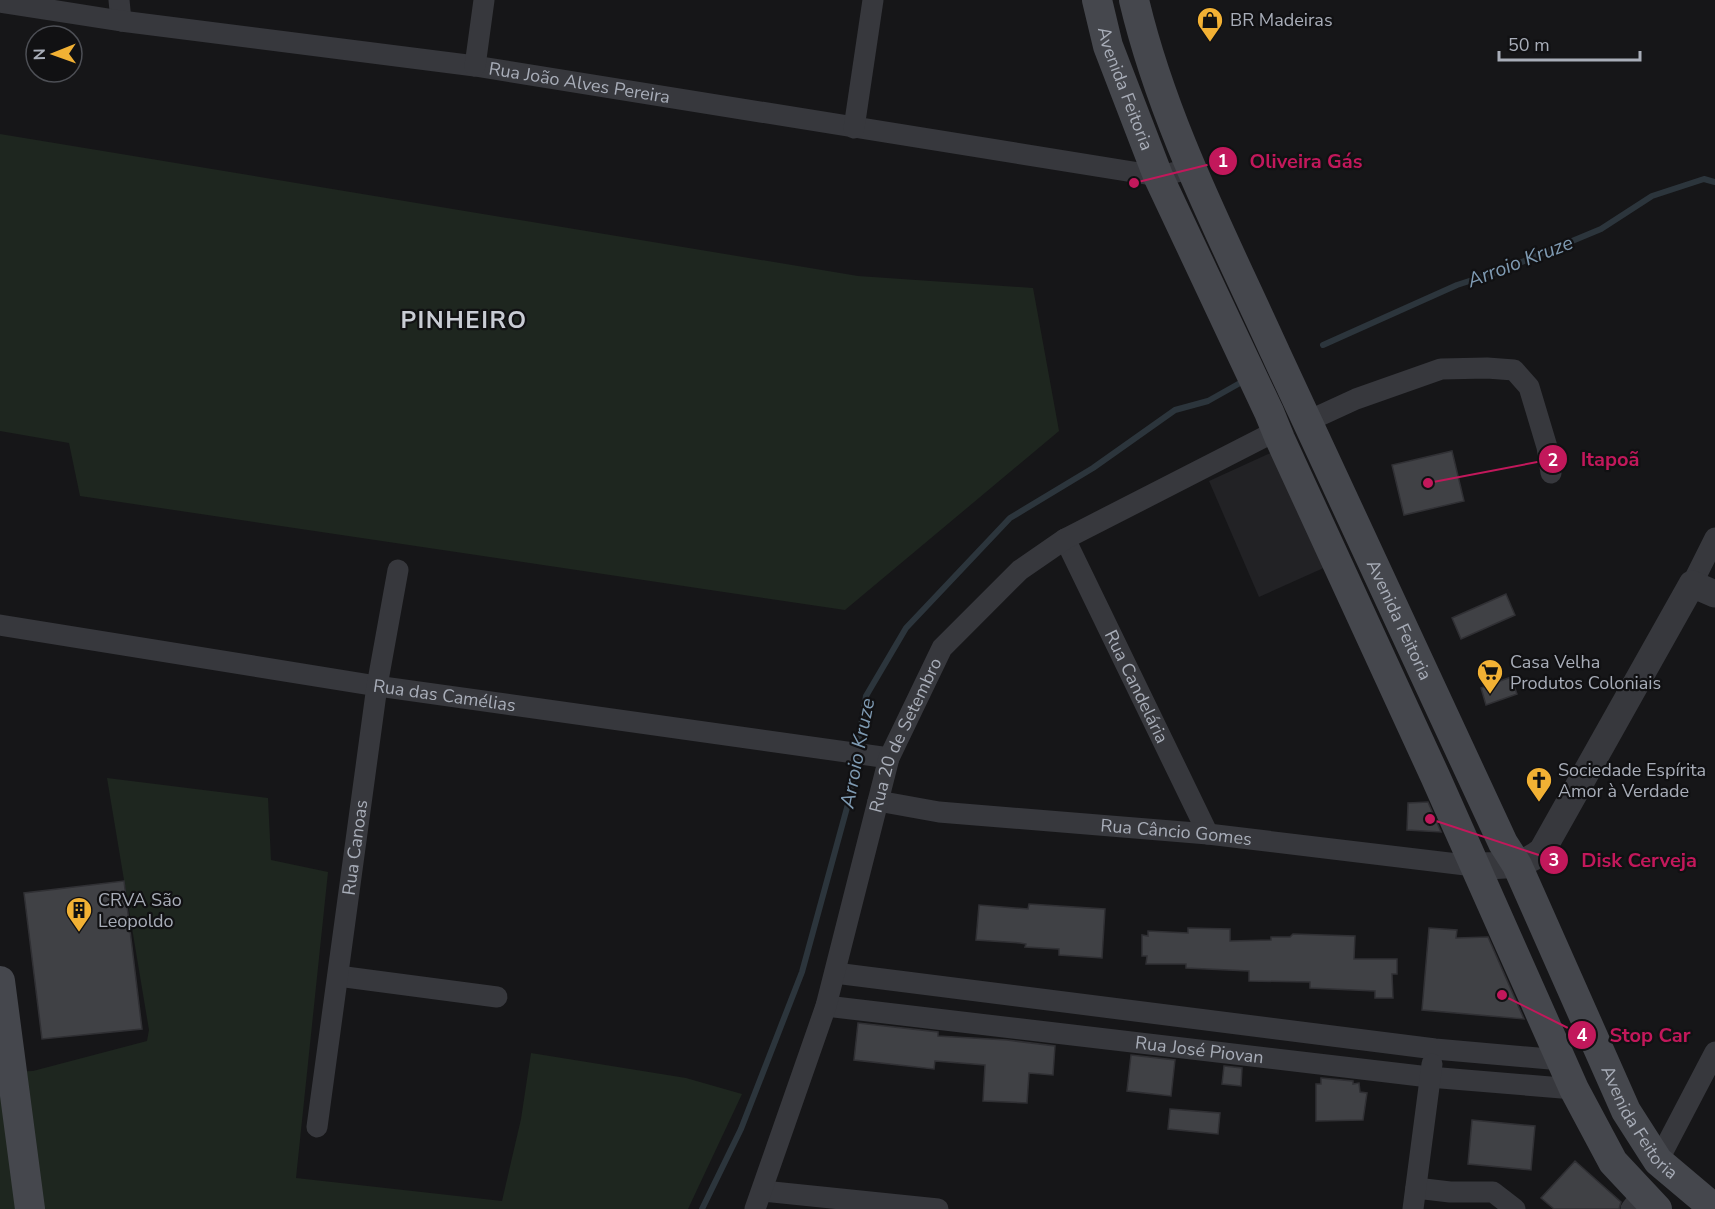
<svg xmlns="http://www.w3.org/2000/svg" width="1715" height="1209" font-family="'Nunito Sans',sans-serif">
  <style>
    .built { fill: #222225 }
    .green { fill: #1e261f }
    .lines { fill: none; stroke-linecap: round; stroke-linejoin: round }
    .stream { stroke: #2c353c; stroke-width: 6 }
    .building { fill: #404145; stroke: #303034; stroke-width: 1.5 }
    .minor { stroke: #37383d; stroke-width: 21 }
    .tertiary { stroke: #37383d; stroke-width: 27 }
    .secondary { stroke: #45474d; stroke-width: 30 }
    .labels { text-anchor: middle; stroke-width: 4.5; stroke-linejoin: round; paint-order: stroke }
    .poi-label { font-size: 18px; fill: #a8adb8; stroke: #111113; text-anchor: start }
    .street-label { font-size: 18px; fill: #a8adb8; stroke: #111113 }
    .water-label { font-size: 20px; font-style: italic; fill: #7f9bb3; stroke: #111113 }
    .district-label { font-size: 24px; font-weight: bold; letter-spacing: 1.5px; fill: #c9ccd4; stroke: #111113 }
    .leader { fill: none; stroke: #c2185b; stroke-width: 2 }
    .callout-dot { fill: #c2185b; stroke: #111113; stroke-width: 2 }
    .mark-label { font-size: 18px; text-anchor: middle; font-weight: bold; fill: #fff }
    .callout-label { font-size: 20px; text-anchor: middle; font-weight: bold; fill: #c2185b; stroke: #111113; stroke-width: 4.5; stroke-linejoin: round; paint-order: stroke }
  </style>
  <rect width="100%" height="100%" fill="#161618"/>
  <!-- built -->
  <path class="built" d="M1277 450 1328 566 1259 597 1209 481Z"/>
  <!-- green -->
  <path class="green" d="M0 134 858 276 1033 288 1059 431 845 610 80 496 69 443 0 431Z
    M107 778 268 798 271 860 328 872 296 1178 502 1201 521 1119 531 1053 686 1078 742 1094 688 1209H0V1072L33 1071 147 1041 149 1030Z"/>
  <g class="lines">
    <!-- stream -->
    <path class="stream" d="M1323 345 1457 285 1500 271 1601 229 1652 196 1704 179 1715 182
      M702 1209 741 1129 802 972 848 804 866 696 906 628 1010 518 1093 468 1175 410 1208 401 1240 383"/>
  </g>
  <!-- building -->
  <path class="building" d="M1452 451 1464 501 1404 515 1392 465Z
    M1506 594 1515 615 1461 639 1452 618Z
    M1511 677 1517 694 1486 705 1481 688Z
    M1428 802 1441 832 1407 830 1408 803Z
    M124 881 142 1029 42 1039 24 893Z
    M1029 904 1105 909 1102 958 1059 955V949L1025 947 1026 944 1020 943 976 940 979 905 1028 909Z
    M1188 928 1230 929V941L1271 940V937H1290L1293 934 1355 936 1354 959H1397V974H1392L1393 998H1375V991L1310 988V982L1249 981V971L1186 968V964H1146L1147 956H1142V935L1148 936V931L1188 933Z
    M1429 928 1457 930 1456 938 1488 937 1524 1019 1422 1010Z
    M858 1023 938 1032V1036L1007 1040 1055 1046 1053 1075 1029 1073 1027 1103 983 1101 985 1065 935 1061 934 1069 854 1060Z
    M1131 1055 1175 1060 1171 1096 1127 1091Z
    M1224 1066 1242 1068 1241 1086 1222 1084Z
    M1321 1078 1353 1081V1084L1359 1083 1360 1092 1367 1093 1363 1120 1316 1121V1084H1321Z
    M1170 1109 1220 1113 1218 1134 1168 1129Z
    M1472 1120 1535 1126 1531 1170 1468 1164Z
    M1575 1161 1621 1202 1619 1209H1554L1541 1198Z"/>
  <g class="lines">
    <!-- minor -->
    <g class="minor">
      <path d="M119 0 121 21"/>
      <path id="s1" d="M0 2 121 21 475 66 1158 176 1191 169"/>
      <path d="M475 66 484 0"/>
      <path d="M854 128 873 0"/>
      <path d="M1306 422 1356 399 1441 369 1487 368 1514 370 1529 387 1547 447 1551 473"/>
      <path id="s2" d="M1065 539 1208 834"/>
      <path d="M1692 584 1715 538"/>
      <path id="s3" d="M0 625 377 686 889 758"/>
      <path id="s4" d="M878 801 939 812 1208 834 1474 866"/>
      <path d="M835 973 1435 1049 1561 1060"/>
      <path d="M338 976 497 997"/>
      <path id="s5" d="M826 1006 1429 1077 1574 1089"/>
      <path id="s6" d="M317 1127 377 686 398 570"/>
      <path d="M1658 1161 1715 1052"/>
      <path d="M1416 1188 1450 1192H1493L1515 1209"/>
      <path d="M763 1191 938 1209"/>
      <path id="s7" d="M755 1209 826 1006 889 758 942 648 1020 570 1065 539 1276 431"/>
      <path d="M1413 1209 1432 1064"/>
      <path d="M1631 1209 1643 1194"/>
    </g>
    <!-- tertiary -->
    <path class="tertiary" d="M1474 866C1500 865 1520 869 1542 851L1692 584 1715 594"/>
    <!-- secondary -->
    <g class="secondary">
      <path id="s8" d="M1097 0 1108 46 1158 176 1269 412 1280 439 1435 776 1574 1089 1613 1162 1657 1209"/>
      <path id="s9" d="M1134 0C1163 123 1223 237 1275 352 1351 516 1427 680 1503 843L1517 865 1626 1111 1658 1161 1715 1209"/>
      <path d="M0 981 30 1209"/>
    </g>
  </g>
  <!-- icons -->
  <defs>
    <g id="shop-pin" transform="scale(1.35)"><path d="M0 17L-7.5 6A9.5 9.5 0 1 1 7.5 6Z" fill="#f2b134" stroke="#111113"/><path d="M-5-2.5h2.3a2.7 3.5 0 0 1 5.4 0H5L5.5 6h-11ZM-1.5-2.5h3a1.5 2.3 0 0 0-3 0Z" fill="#111"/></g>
    <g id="supermarket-pin" transform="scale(1.35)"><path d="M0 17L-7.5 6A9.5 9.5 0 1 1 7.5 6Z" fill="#f2b134" stroke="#111113"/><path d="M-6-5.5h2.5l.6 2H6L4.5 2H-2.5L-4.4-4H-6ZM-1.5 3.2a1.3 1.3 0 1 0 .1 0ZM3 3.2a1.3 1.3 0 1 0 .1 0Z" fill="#111"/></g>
    <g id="church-pin" transform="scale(1.35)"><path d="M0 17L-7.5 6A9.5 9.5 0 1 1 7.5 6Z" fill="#f2b134" stroke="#111113"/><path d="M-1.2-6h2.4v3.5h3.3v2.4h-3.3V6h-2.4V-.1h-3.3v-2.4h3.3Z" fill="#111"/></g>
    <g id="building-pin" transform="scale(1.35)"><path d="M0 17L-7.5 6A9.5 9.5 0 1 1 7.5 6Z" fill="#f2b134" stroke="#111113"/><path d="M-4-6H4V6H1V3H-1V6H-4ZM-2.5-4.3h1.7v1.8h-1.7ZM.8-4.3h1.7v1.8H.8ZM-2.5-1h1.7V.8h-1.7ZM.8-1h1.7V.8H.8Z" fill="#111"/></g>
  </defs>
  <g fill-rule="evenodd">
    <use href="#shop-pin" x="1210" y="20"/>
    <use href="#supermarket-pin" x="1490" y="672"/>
    <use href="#church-pin" x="1539" y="780"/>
    <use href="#building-pin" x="79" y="910"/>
  </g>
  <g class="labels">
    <!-- poi labels -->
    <g class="poi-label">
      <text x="1230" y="26">BR Madeiras</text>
      <text x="1510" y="668">Casa Velha<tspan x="1510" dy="21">Produtos Coloniais</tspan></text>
      <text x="1558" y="776">Sociedade Espírita<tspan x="1558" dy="21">Amor à Verdade</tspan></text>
      <text x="98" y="906">CRVA São<tspan x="98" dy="21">Leopoldo</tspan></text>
    </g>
    <!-- street labels -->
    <g class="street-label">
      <text dy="6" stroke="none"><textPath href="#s1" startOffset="585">Rua João Alves Pereira</textPath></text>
      <text dy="6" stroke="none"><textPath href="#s8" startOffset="93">Avenida Feitoria</textPath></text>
      <text dy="6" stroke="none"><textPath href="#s9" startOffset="675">Avenida Feitoria</textPath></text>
      <text dy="6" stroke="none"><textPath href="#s2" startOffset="164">Rua Candelária</textPath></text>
      <text dy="6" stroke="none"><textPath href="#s3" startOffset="450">Rua das Camélias</textPath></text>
      <text dy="6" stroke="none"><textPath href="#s7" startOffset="498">Rua 20 de Setembro</textPath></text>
      <text dy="6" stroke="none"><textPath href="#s4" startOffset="300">Rua Câncio Gomes</textPath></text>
      <text dy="6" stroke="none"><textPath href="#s6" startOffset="282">Rua Canoas</textPath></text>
      <text dy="6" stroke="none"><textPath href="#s5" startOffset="376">Rua José Piovan</textPath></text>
      <text dy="6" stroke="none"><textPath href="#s9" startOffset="1233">Avenida Feitoria</textPath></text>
    </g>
    <!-- water labels -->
    <g class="water-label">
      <text transform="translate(1520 261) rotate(-21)" y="7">Arroio Kruze</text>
      <text transform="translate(857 753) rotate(-79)" y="7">Arroio Kruze</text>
    </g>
    <!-- district labels -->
    <g class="district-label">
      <text x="464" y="328">PINHEIRO</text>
    </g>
  </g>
  <!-- callouts -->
  <path class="leader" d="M1134 183L1223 161M1428 483L1553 459M1430 819L1554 860M1502 995L1582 1035"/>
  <g class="callout-dot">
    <circle cx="1134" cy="183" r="6"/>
    <circle cx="1428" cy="483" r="6"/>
    <circle cx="1430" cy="819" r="6"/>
    <circle cx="1502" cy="995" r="6"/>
    <circle cx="1223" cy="161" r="15"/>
    <circle cx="1553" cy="459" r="15"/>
    <circle cx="1554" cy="860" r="15"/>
    <circle cx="1582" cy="1035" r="15"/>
  </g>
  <g class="mark-label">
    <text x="1223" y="167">1</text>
    <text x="1553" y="466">2</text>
    <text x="1554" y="866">3</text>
    <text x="1582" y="1041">4</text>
  </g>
  <g class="callout-label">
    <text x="1306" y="168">Oliveira Gás</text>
    <text x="1610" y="466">Itapoã</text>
    <text x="1639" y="867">Disk Cerveja</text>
    <text x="1650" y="1042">Stop Car</text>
  </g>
  <!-- north arrow -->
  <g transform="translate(54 54) rotate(269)"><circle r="28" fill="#111113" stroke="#4d4f55" stroke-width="1.5"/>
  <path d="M0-4.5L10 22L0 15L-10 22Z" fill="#f2b134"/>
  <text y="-9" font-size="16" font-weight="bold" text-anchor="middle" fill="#a8adb8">N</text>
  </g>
  <!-- scale -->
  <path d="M1499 51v9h141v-9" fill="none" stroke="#a8adb8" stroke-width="3"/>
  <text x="1508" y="51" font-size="18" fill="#a8adb8" stroke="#111113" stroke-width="4.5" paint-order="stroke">50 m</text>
</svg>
